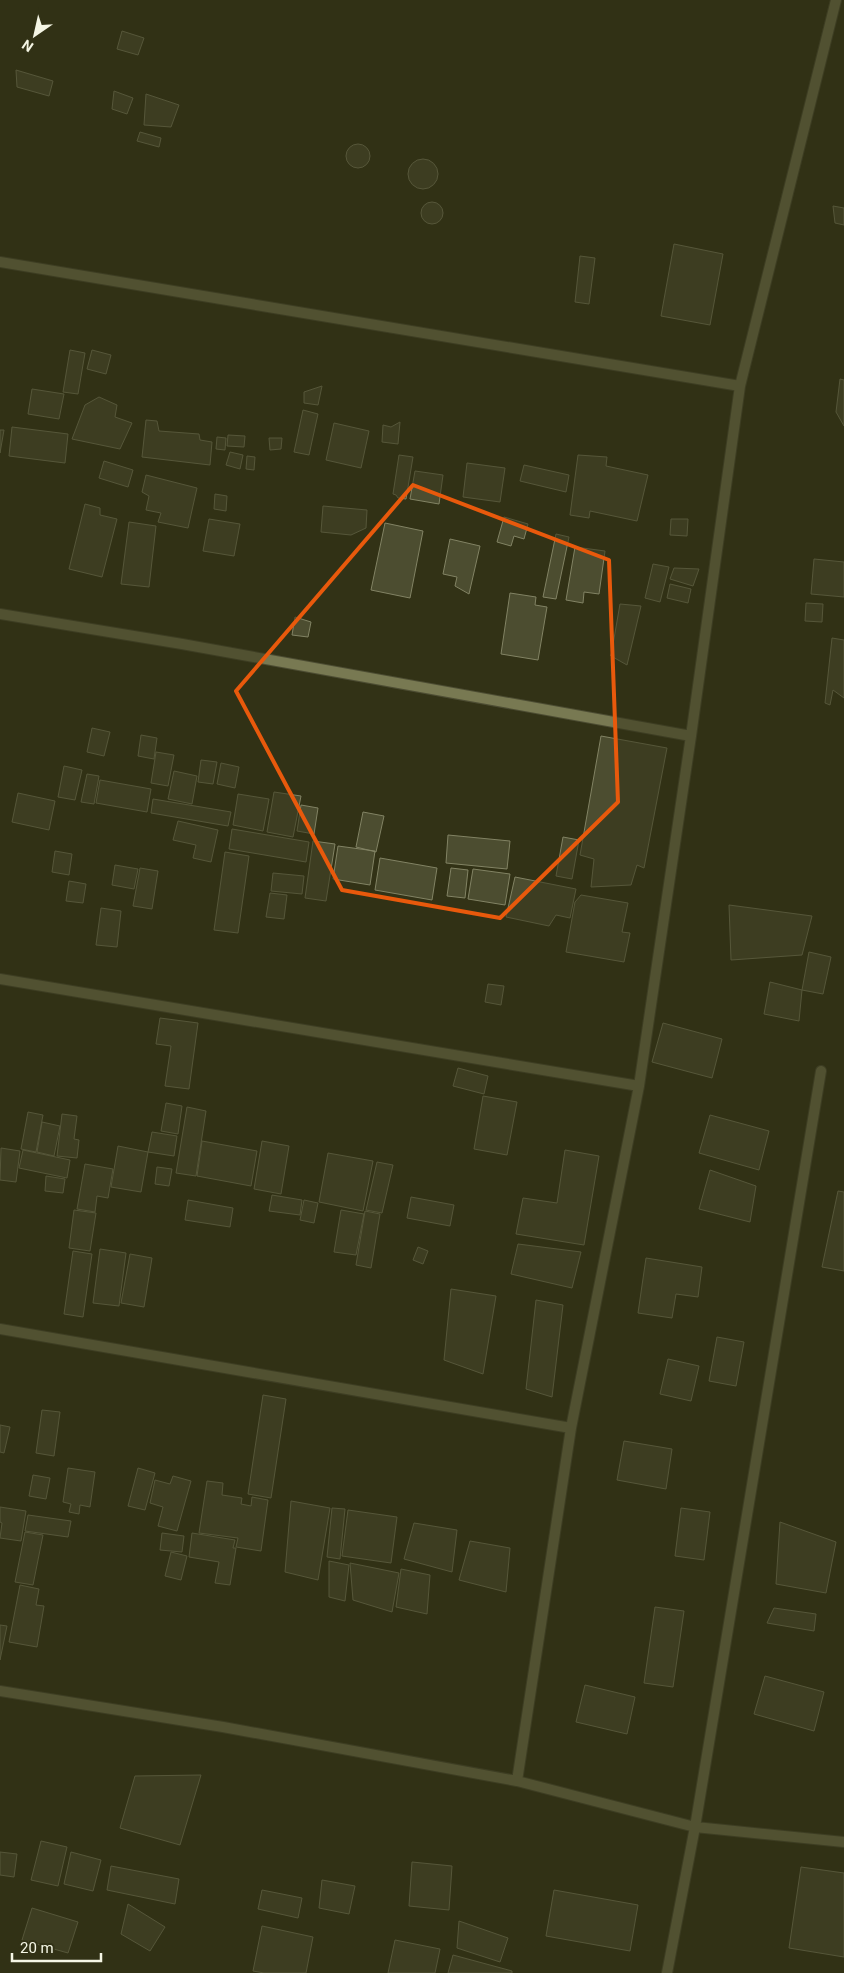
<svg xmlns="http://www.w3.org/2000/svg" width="844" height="1973" font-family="Roboto,sans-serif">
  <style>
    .building { fill: #4c4d30; stroke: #828364 }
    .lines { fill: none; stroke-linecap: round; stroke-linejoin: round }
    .minor-casing { stroke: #4d4d33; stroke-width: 12 }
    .minor { stroke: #787952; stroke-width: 10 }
    .marked { fill: none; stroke: #e8590c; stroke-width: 4; stroke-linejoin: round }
  </style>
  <rect width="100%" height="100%" fill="#323216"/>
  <!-- building -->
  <path class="building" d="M122 31 144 38 138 55 117 49Z
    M16 70 53 81 49 96 17 87Z
    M114 91 133 98 127 114 112 109Z
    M146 94 179 105 171 127 144 125Z
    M140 132 161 138 159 147 137 141Z
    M346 156a12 12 0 1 1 24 0a12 12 0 1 1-24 0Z
    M408 174a15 15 0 1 1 30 0a15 15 0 1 1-30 0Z
    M421 213a11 11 0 1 1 22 0a11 11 0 1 1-22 0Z
    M833 206 844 208V225L835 223Z
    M674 244 723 254 710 325 661 316Z
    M580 256 595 258 589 304 575 302Z
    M70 350 85 353 78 394 63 392Z
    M92 350 111 355 106 374 87 369Z
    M840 379 844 380V426L836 412Z
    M322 386 318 405 304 403V392Z
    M32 389 64 394 59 419 28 414Z
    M99 397 117 405 115 417 132 423 120 449 72 439 85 405Z
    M303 410 318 414 309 455 294 452Z
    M146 420 157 421 159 431 199 434 200 440 212 442 210 465 142 457Z
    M400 422 398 444 382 442 383 425 391 427Z
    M334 423 369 431 361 468 326 460Z
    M12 427 68 434 65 463 9 456Z
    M0 430H4L0 453Z
    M228 435 245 436 244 447 227 446Z
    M217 437 226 438 225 450 216 449Z
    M269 438H282L281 449 270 450Z
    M230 452 243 455 240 469 226 465Z
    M399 455 413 457 406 499 398 498 396 495 393 494Z
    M578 455 607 457 606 466 648 475 637 521 590 511 589 518 570 515Z
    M247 456 255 457 254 470 246 469Z
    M104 461 133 470 128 487 99 478Z
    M467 463 505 468 500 502 463 497Z
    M524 465 569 475 566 492 520 481Z
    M415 471 443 475 439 504 410 499Z
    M146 475 197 488 188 528 158 522 161 513 146 510 149 496 142 492Z
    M215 494 227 496 226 511 214 509Z
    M85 504 100 508V515L117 519 102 577 69 569Z
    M323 506 367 510 366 528 351 535 321 532Z
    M504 517 528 524 524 539 514 536 511 546 497 542Z
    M209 519 240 524 234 556 203 551Z
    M671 519H688L687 536 670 535Z
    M129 522 156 526 149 587 121 584Z
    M385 523 423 531 410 598 371 590Z
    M556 534 569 537 556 599 543 597Z
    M450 539 480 546 469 594 455 586 457 577 443 574Z
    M575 547 605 551 599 594 584 592 583 603 566 600Z
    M814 559 844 562V597L811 594Z
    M653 564 669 567 660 602 645 598Z
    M674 568 699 569 693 586 670 579Z
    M670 584 691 589 688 603 667 598Z
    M510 593 536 597 535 605 547 607 538 660 501 654Z
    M806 603 823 604 822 622 805 621Z
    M620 604 641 606 627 665 611 656Z
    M295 617 311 622 308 637 292 635Z
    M832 638 844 640V698L833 690 830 705 825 703Z
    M92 728 110 732 104 756 87 752Z
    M141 735 157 738 154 759 138 756Z
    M601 736 667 748 644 868 637 865 631 885 591 887 594 859 580 855Z
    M156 752 174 755 168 786 151 783Z
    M201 760 217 762 213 784 198 782Z
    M221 763 239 767 235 788 217 784Z
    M64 766 82 770 75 800 58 797Z
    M174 771 197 776 192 804 168 799Z
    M87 774 99 776 94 804 81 802Z
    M100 780 151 789 147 812 96 803Z
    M274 792 301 796 293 837 267 832Z
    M18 793 55 801 49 830 12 822Z
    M238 794 269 799 263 831 233 825Z
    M153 799 231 812 228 826 151 813Z
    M301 805 318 808 314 834 297 831Z
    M363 812 384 816 376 852 356 847Z
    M178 821 218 830 211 862 193 858 196 845 173 840Z
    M232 829 309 842 306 862 229 849Z
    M448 835 510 841 507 869 446 863Z
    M563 837 579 840 572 879 556 876Z
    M313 841 335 844 326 901 305 898Z
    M338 846 375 851 370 885 333 879Z
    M55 851 72 854 69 875 52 872Z
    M225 852 249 856 238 933 214 930Z
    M380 858 437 868 432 900 375 890Z
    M115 865 138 869 134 889 112 885Z
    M140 868 158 871 152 909 133 906Z
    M451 868 468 870 465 898 447 896Z
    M473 869 510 874 505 905 468 899Z
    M273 873 304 876 302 894 271 891Z
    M515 877 576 889 570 918 556 915 549 926 506 917Z
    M69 881 86 884 83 903 66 901Z
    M270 893 287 895 284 919 266 917Z
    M581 895 628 903 622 932 630 933 624 962 566 952 575 902Z
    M729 905 812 916 802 955 731 960Z
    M101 908 121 911 117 947 96 945Z
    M809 952 831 957 823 994 802 990Z
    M770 982 802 990 799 1021 764 1014Z
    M488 984 504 986 501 1005 485 1002Z
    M160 1018 198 1023 189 1089 165 1086 171 1046 156 1044Z
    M663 1023 722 1039 712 1078 652 1062Z
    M458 1068 488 1076 484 1094 453 1086Z
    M483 1096 517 1102 507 1155 474 1149Z
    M166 1103 182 1106 178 1134 161 1131Z
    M187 1107 206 1111 196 1176 176 1173Z
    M28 1112 43 1115 36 1152 21 1149Z
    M62 1114 77 1116 74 1139 79 1140 77 1158 57 1156Z
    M710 1115 769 1131 759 1170 699 1153Z
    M42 1122 60 1126 54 1156 37 1152Z
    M152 1132 177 1136 174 1156 148 1152Z
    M202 1141 257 1151 251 1186 197 1176Z
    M262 1141 289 1146 281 1194 254 1189Z
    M118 1146 148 1152 141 1192 111 1187Z
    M1 1148 20 1151 16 1182 0 1180Z
    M23 1150 70 1160 67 1178 19 1168Z
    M565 1150 599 1156 584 1245 516 1234 523 1198 557 1203Z
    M328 1153 373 1161 363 1211 319 1202Z
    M377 1162 393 1165 382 1213 366 1210Z
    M85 1164 113 1169 108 1198 97 1196 95 1212 77 1209Z
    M157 1167 172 1169 169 1186 155 1184Z
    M710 1170 756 1186 750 1222 699 1209Z
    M46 1176 65 1179 63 1193 45 1191Z
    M838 1191 844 1192V1271L822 1267Z
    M272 1195 302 1200 300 1215 269 1211Z
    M411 1197 454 1205 450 1226 407 1218Z
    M188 1200 233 1208 230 1227 185 1220Z
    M304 1200 318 1203 314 1223 300 1220Z
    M74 1210 96 1213 90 1251 69 1248Z
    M341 1210 364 1214 356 1255 334 1252Z
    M365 1211 380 1214 371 1268 356 1265Z
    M518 1244 581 1252 572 1288 511 1274Z
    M418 1247 428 1251 423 1264 413 1260Z
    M100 1249 126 1253 119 1306 93 1303Z
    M73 1251 92 1254 83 1317 64 1314Z
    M130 1254 152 1258 144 1307 121 1303Z
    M646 1258 702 1267 698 1297 676 1294 672 1318 638 1313Z
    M451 1289 496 1296 483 1374 444 1360Z
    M536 1300 563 1305 552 1397 526 1389Z
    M717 1337 744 1342 736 1386 709 1381Z
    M668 1359 699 1366 691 1401 660 1394Z
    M263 1395 286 1399 271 1498 248 1494Z
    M42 1410 60 1412 54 1456 36 1453Z
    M0 1425 10 1427 4 1453 0 1452Z
    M624 1441 672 1449 666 1489 617 1480Z
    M68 1468 95 1472 90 1507 80 1505 79 1514 69 1512 71 1504 63 1502Z
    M138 1468 155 1473 145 1510 128 1506Z
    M33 1475 50 1478 46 1499 29 1496Z
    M173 1476 191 1481 177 1531 158 1526 163 1507 150 1503 155 1480 170 1484Z
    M207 1481 223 1483 222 1495 242 1498 241 1504 251 1506 252 1497 268 1500 261 1551 236 1547 238 1538 199 1533Z
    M291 1501 330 1508 318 1580 285 1572Z
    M0 1507 26 1511 21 1541 0 1538 2 1523 0 1522Z
    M332 1508 345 1509 340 1559 327 1557Z
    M681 1508 710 1512 704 1560 675 1556Z
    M348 1510 397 1517 391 1563 342 1556Z
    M28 1515 71 1521 68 1537 25 1531Z
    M780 1522 836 1542 826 1593 776 1584Z
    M414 1523 457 1530 452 1572 404 1559Z
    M25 1532 43 1535 33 1585 15 1582Z
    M162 1533 184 1536 182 1552 160 1550Z
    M192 1533 235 1540 233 1548H236L230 1585 215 1583 219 1562 189 1557Z
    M470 1541 510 1548 506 1592 459 1580Z
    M171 1552 187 1556 181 1580 165 1576Z
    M329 1561 349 1565 345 1601 329 1597Z
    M350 1563 399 1573 392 1612 353 1600Z
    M401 1569 430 1575 427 1614 396 1607Z
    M20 1585 39 1589 36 1605 44 1606 37 1647 9 1642Z
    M655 1607 684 1611 673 1687 644 1683Z
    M774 1608 816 1614 814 1631 767 1623Z
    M0 1625 7 1626 0 1660Z
    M765 1676 824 1692 814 1731 754 1714Z
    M585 1685 635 1697 627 1734 576 1722Z
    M201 1775 180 1845 120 1828 135 1776Z
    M41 1841 67 1847 58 1886 31 1880Z
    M0 1852 17 1854 14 1877 0 1875Z
    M71 1852 101 1860 93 1891 64 1884Z
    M412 1862 452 1866 449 1910 409 1906Z
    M111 1866 179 1879 175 1904 107 1890Z
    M801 1867 844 1873V1957L789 1948Z
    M322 1880 355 1886 349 1914 319 1908Z
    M262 1890 302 1898 298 1918 258 1909Z
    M554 1890 638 1905 630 1951 546 1936Z
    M128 1904 165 1927 150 1951 121 1934Z
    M32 1908 78 1922 68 1953 22 1940Z
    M459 1921 508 1938 500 1962 457 1948Z
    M262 1926 313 1937 306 1973H264L253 1971Z
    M395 1940 440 1949 435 1973H388Z
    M453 1955 512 1971V1973H448Z"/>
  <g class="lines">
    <!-- minor casing -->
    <g class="minor-casing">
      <path id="minor" d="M0 262 740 386
        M0 614 182 644 691 736
        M0 979 639 1086
        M0 1329 571 1428
        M0 1691 223 1727 517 1781 695 1827 844 1842
        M517 1781 571 1428 639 1086 691 736 740 386 836 0
        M667 1973 695 1827 821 1071"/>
    </g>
    <!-- minor -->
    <use href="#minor" class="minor"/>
  </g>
  <!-- marked area -->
  <path d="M0 0H844V1973H0ZM413 485 609 560 618 802 500 918 342 890 236 691Z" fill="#323216" fill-opacity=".55" fill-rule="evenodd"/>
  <path class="marked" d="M413 485 609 560 618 802 500 918 342 890 236 691Z"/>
  <!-- north arrow -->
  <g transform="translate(35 35) rotate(214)" stroke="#323216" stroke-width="4" paint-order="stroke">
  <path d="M0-4L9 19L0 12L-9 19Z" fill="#f5f6e5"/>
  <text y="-8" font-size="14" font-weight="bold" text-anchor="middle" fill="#f5f6e5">N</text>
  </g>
  <!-- scale -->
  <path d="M12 1953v8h89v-8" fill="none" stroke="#f5f6e5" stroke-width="2.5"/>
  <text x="20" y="1953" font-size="15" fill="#f5f6e5" stroke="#323216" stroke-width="4" paint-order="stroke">20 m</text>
</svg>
